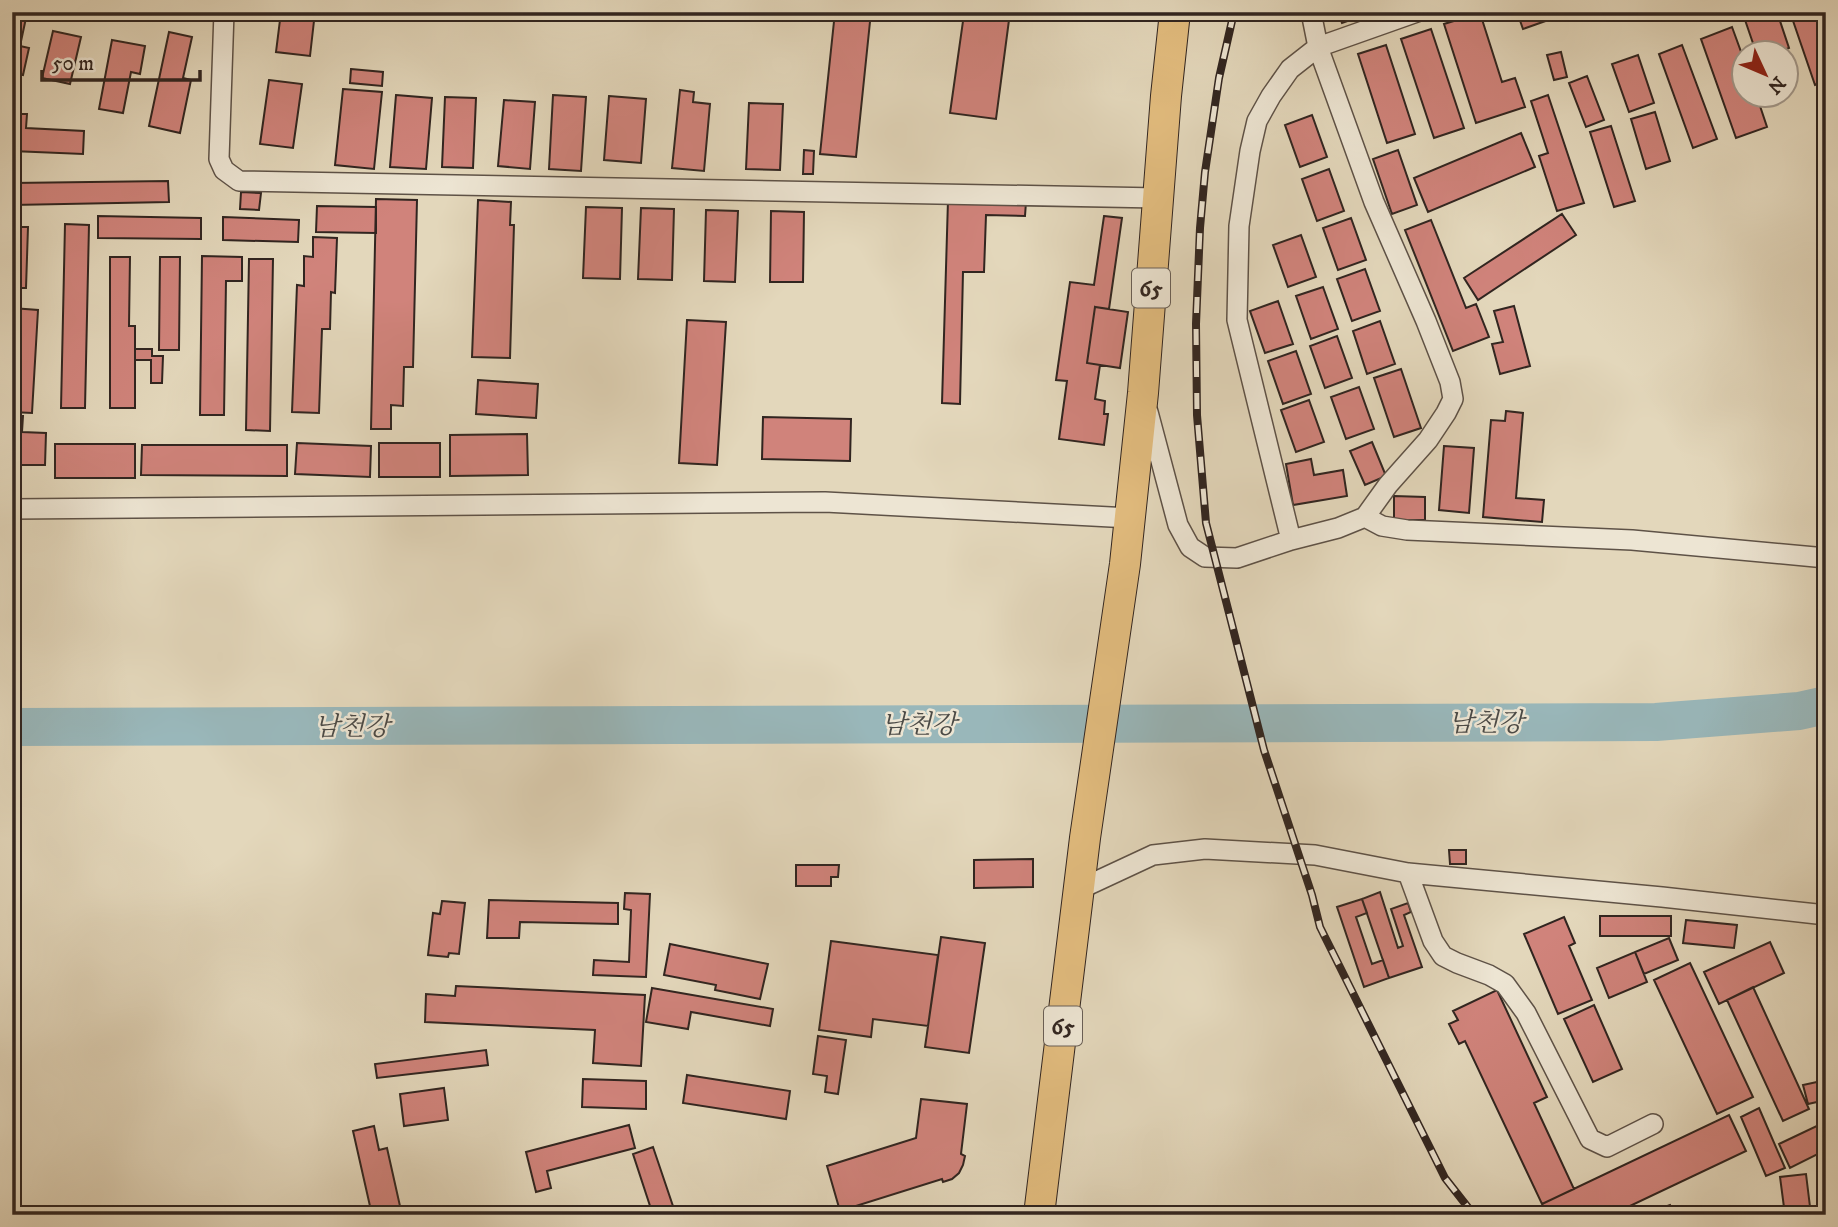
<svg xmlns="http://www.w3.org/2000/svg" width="1838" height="1227" font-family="'IM FELL DW Pica','Noto Serif KR',serif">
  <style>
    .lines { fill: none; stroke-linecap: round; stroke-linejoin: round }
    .river { stroke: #99b7ba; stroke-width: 38 }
    .building { fill: #d0837b; stroke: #312520; stroke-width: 2 }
    .street-casing { stroke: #5e5247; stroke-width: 22 }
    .primary-casing { stroke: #312520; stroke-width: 32 }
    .street { stroke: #ede5d3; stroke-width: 19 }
    .primary { stroke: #e2bc7e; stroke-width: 30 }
    .rail-casing { stroke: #312520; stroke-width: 8 }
    .rail { stroke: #ede5d3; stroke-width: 5; stroke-dasharray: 16; stroke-linecap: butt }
    .labels { text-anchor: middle; stroke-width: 5; stroke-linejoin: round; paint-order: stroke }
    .shield { fill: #ede5d3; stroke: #695f56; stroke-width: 2 }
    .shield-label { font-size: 23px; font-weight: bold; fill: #312520 }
    .water-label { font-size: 26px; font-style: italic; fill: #4b4a46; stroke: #ede5d3 }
  </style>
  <rect width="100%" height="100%" fill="#e3d7bb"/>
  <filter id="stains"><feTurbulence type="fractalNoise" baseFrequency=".00286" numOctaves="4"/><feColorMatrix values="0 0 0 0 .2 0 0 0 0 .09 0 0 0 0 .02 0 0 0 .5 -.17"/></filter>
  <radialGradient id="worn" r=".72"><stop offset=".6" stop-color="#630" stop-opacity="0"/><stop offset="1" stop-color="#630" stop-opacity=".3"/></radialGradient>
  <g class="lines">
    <!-- river -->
    <path class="river" d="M12 727 1656 722 1799 711 1826 705"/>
  </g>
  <!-- building -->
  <path class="building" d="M281 12H315L310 56 276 52Z
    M835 12H871L856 157 820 154Z
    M1338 12H1369L1370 13 1342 23Z
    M1517 12H1571L1523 29Z
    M1760 12H1777L1789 48 1784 50V52H1756L1744 17Z
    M1790 12H1821L1826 26V81L1815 85Z
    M1480 13 1502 82 1515 78 1525 107 1476 123 1444 24Z
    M964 14 1009 20 996 119 950 113Z
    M12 15 26 18 20 46 29 48 23 75 12 73Z
    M1732 27 1744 60V94H1756L1767 127 1736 138 1701 39Z
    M1431 29 1464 128 1434 138 1401 39Z
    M53 31 81 37 70 84 42 78Z
    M169 32 192 37 183 78 191 80 180 133 149 126Z
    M112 40 145 46 140 74 131 72 123 113 99 109Z
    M1386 45 1415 134 1387 143 1358 54Z
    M1682 45 1717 139 1693 148 1659 54Z
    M1561 52 1567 77 1554 80 1547 55Z
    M1638 55 1654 103 1629 112 1612 64Z
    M1786 56 1795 85 1786 88Z
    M351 69 383 72 382 86 350 83Z
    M1587 76 1604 120 1586 127 1569 83Z
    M269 80 302 84 293 148 260 144Z
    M343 89 382 92 374 169 335 165Z
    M680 90 694 92 693 102 710 104 704 171 672 168Z
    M396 95 432 98 426 169 390 167Z
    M553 95 586 97 581 171 549 169Z
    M1548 95 1584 203 1557 211 1539 156 1548 153 1531 101Z
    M609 96 646 99 641 163 604 160Z
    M445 97 476 98 473 168 442 167Z
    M504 100 535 102 530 169 498 166Z
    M749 103 783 104 780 170 746 169Z
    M1655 112 1670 161 1646 169 1631 119Z
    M12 114H27L26 128 84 131 83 154 12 151Z
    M1312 115 1327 157 1300 167 1285 125Z
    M1611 126 1635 201 1614 207 1590 132Z
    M1521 133 1535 167 1428 212 1414 178Z
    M804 150 814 151 813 174H803Z
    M1398 150 1417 205 1392 214 1373 159Z
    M1329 169 1344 211 1317 221 1302 179Z
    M168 181 169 202 12 205V183Z
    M241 192 261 193 259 210 240 209Z
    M376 199 417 200 413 367H404L403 406 391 405V429H371Z
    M478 200 511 202 510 225H514L510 358 472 357Z
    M948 200 1026 202 1025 216 986 215 984 272H963L960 404 942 403Z
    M317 206 376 207V233L316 232Z
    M586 207 622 208 620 279 583 278Z
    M641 208 674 209 672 280 638 279Z
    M706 210 738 211 735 282 704 281Z
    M771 211 804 212 803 282H770Z
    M1562 214 1576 235 1478 300 1464 278Z
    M98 216 201 218V239L98 238Z
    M1104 216 1122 218 1109 309 1095 307 1087 363 1100 365 1095 399 1105 401 1104 414H1108L1104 445 1059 439 1067 381 1056 380 1070 282 1094 285Z
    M223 217 299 220 298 242 223 240Z
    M1351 218 1366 260 1338 270 1323 228Z
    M1431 220 1466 308 1476 304 1489 337 1453 351 1405 230Z
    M65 224 89 225 85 408H61Z
    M12 227H28L26 288H12Z
    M1301 235 1316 277 1288 287 1273 245Z
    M313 237 337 238 335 293 331 292 330 329H322L319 413 292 412 297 285 304 286V256L313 257Z
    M202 256 242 257V281H226L224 415H200Z
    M110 257H130L129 326H135V408H110Z
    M160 257H180L179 350H159Z
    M249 259H273L270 431 246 430Z
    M1365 269 1380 311 1352 321 1337 279Z
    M1323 287 1338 329 1311 339 1296 296Z
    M1278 301 1293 344 1265 353 1250 311Z
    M1514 306 1530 366 1500 374 1492 344 1503 342 1494 311Z
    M1095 307 1128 312 1120 368 1087 363Z
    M12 308 38 310 32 413 12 412Z
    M687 320 726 322 717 465 679 463Z
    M1380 321 1395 364 1367 374 1353 331Z
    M1337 336 1352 378 1325 388 1310 346Z
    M135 349H152V356H163L162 383H151V360H135Z
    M1296 351 1311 394 1283 404 1268 361Z
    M1401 369 1421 428 1394 437 1374 378Z
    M478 380 538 384 536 418 476 414Z
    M1359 387 1374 429 1346 439 1331 397Z
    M1309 400 1324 442 1296 452 1281 410Z
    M1506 411 1523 413 1516 498 1544 500 1542 522 1483 517 1491 420 1505 421Z
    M12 416H23L22 432 46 433 45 465H12Z
    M763 417 851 419 850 461 762 459Z
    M527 434 528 475 450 476V435Z
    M1372 442 1386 476 1365 485 1350 451Z
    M297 443 371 446 370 477 295 474Z
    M379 443H440V477H379Z
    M55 444H135V478H55Z
    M142 445H287V476L141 475Z
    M1444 446 1474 448 1469 513 1439 510Z
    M1311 459 1314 475 1343 470 1347 496 1293 505 1286 464Z
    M1394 496 1425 497V520H1394Z
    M1449 850H1466V864H1450Z
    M1033 859V887L974 888V860Z
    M796 865H839L838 877H831V886H796Z
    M1380 892 1398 948 1403 946 1391 909 1408 903 1411 912 1404 915 1422 967 1389 978 1362 899Z
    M625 893 650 894 646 977 593 975 594 960 629 962 631 910 624 909Z
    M1362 899 1367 913 1356 917 1372 964 1383 960 1389 978 1364 987 1337 907Z
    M489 900 618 903V924L520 922 519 938H487Z
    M442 901 465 903 459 954 449 953 448 957 428 955 433 913 440 914Z
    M1600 916H1671V936H1600Z
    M1564 917 1575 943 1569 946 1592 1000 1558 1014 1524 934Z
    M1686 920 1737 925 1734 948 1683 943Z
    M941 937 985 943 969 1053 925 1047Z
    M1669 938 1678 960 1644 974 1635 952Z
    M831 941 938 955 928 1026 873 1019 871 1037 819 1030Z
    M1770 942 1784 973 1719 1004 1704 972Z
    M670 944 768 964 760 999 715 990 716 985 664 975Z
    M1635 952 1647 982 1609 998 1597 968Z
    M1690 963 1753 1097 1717 1114 1654 980Z
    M456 986 645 995 641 1066 593 1063 595 1030 425 1022 426 994 455 996Z
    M1753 987 1809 1109 1783 1121 1727 1000Z
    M652 988 773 1009 770 1026 691 1012 688 1029 646 1022Z
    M1497 990 1547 1097 1534 1103 1574 1189 1542 1204 1465 1041 1459 1044 1449 1024 1458 1020 1453 1011Z
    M1594 1005 1622 1069 1593 1082 1564 1019Z
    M818 1036 846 1040 838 1094 825 1092 827 1076 813 1074Z
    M486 1050 488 1065 377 1078 375 1064Z
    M687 1075 790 1091 786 1119 683 1103Z
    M583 1079 646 1081V1109L582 1107Z
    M1826 1080V1100L1808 1104 1803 1085Z
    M444 1088 448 1120 404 1126 400 1094Z
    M921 1099 967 1104 961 1154 965 1156 963 1165 959 1173 952 1179 943 1182 942 1179 840 1211 827 1166 916 1138Z
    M1759 1108 1785 1168 1766 1176 1741 1117Z
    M1729 1115 1746 1151 1611 1215H1547L1542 1204Z
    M1823 1123 1826 1128V1150L1790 1168 1779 1144Z
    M629 1125 635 1148 547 1171 551 1188 536 1192 526 1152Z
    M374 1126 379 1150 387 1148 402 1215H372L353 1131Z
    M653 1147 676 1215H653L633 1154Z
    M1806 1174 1811 1215H1785L1780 1177Z
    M1670 1205 1673 1215H1641Z"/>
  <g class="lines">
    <!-- street casing -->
    <g class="street-casing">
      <path id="street" d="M224 12 219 159 224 170 239 181 1158 198
        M1148 412 1178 525 1190 547 1205 557 1237 558 1291 540 1338 528 1365 517 1388 485 1428 440 1446 413 1453 399 1450 382 1426 321 1374 202 1318 47 1311 12
        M12 509 825 502 1130 518
        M1365 517 1382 526 1407 530 1632 540 1826 558
        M1291 540 1237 320 1239 226 1250 151 1257 121 1271 96 1290 69 1318 47 1417 12
        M1408 873 1433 941 1443 956 1457 963 1489 975 1505 984 1526 1013 1590 1139 1607 1147 1653 1124
        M1080 889 1153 855 1205 849 1315 855 1408 873 1662 897 1826 915"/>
    </g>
    <!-- primary casing -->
    <g class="primary-casing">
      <path id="primary" d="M1039 1215 1085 838 1125 564 1143 393 1166 96 1175 12"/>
    </g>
    <!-- street -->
    <use href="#street" class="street"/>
    <!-- primary -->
    <use href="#primary" class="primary"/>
    <!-- rail casing -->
    <g class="rail-casing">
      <path id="rail" d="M1234 12 1219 78 1205 172 1200 228 1196 324 1197 415 1206 523 1264 750 1312 895 1320 927 1445 1178 1474 1215"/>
    </g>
    <!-- rail -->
    <use href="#rail" class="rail"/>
  </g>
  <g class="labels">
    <!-- shield labels -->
    <g class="shield">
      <rect x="1132" y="268.5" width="38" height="39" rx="5"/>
      <rect x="1044" y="1006.5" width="38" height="39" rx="5"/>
    </g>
    <g class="shield-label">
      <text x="1151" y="296">65</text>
      <text x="1063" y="1034">65</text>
    </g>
    <!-- water labels -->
    <g class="water-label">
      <text x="1486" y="731">남천강</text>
      <text x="919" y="733">남천강</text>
      <text x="352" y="735">남천강</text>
    </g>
  </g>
  <!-- margin -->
  <rect width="1838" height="1227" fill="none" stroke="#e3d7bb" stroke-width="42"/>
  <rect x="14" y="14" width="1810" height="1199" fill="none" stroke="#312520" stroke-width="3.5"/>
  <rect x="21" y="21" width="1796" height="1185" fill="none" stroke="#312520" stroke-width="2"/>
  <!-- north arrow -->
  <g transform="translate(1765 74) rotate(134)"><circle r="33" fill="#ede5d3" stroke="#a2988b" stroke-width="2"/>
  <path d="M0-5L12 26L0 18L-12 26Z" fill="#8f2418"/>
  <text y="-10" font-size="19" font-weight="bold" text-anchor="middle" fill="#312520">N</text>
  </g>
  <!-- scale -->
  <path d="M42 70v10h158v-10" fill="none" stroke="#312520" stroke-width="3.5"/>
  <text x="52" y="70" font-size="21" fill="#312520" stroke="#ede5d3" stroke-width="5" paint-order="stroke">50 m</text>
  <rect width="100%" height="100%" filter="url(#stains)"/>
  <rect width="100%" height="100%" fill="url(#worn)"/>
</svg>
